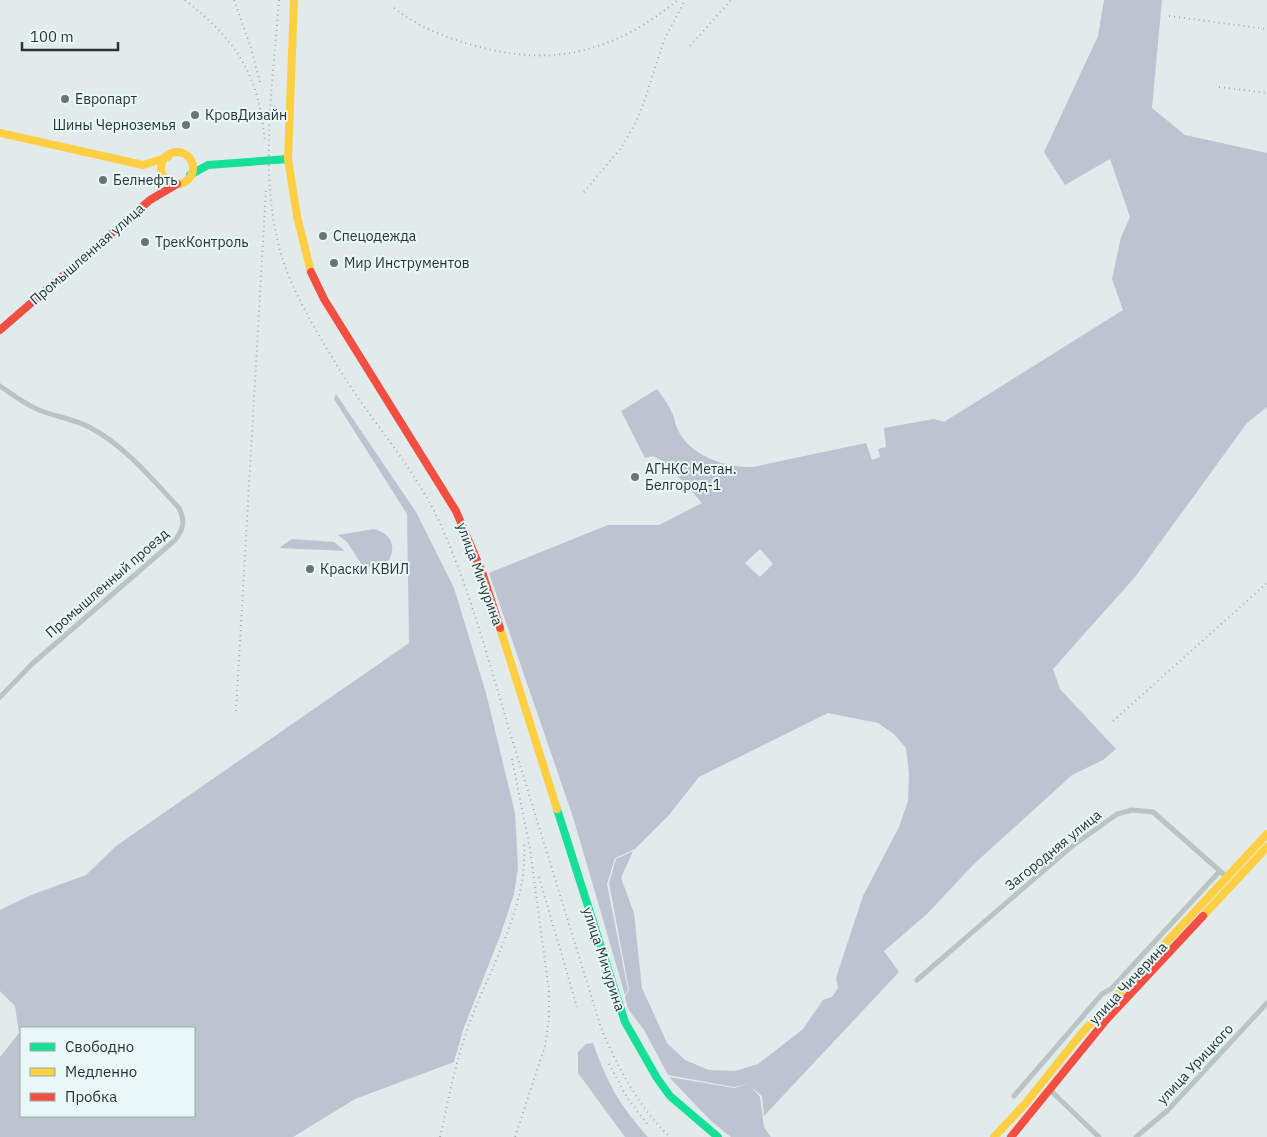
<svg xmlns="http://www.w3.org/2000/svg" width="1267" height="1137" font-family="'IBM Plex Sans',sans-serif">
  <style>
    .green { fill: #bcc4d1; fill-rule: evenodd }
    .lines { fill: none; stroke-linecap: round; stroke-linejoin: round }
    .street { stroke: #bac4c3; stroke-width: 5 }
    .fast { stroke: #16e098; stroke-width: 8 }
    .slow { stroke: #ffcf43; stroke-width: 8 }
    .jam { stroke: #f24e42; stroke-width: 8 }
    .rail { stroke: #a4acab; stroke-width: 2; stroke-dasharray: 1 4; stroke-linecap: butt }
    .poi-dot { fill: #697473; stroke: #e8f7f7; stroke-width: 2 }
    .labels { text-anchor: middle; stroke-width: 4; stroke-linejoin: round; paint-order: stroke }
    .poi-label { font-size: 14px; fill: #293432; stroke: #e8f7f7; text-anchor: start }
    .street-label { font-size: 14px; fill: #293432; stroke: #e8f7f7 }
  </style>
  <rect width="100%" height="100%" fill="#e1ebeb"/>
  <!-- green -->
  <path class="green" d="M1104 0H1162L1152 108 1185 135 1267 153V407L1247 423 1135 577 1053 669 1060 689 1116 749 1103 760 1072 775 973 865 927 914 884 951 899 972 764 1116 762 1096 751 1087 760 1097 764 1127 771 1137H731L711 1121 669 1077 734 1088 748 1084 734 1087 668 1075 644 1030 628 1009 625 997 629 990 609 883 616 859 633 851 621 878 634 913 642 988 667 1043 685 1060 709 1070 735 1071 758 1064 803 1029 823 1000 832 997 838 988 836 978 863 896 899 827 908 801 909 773 906 748 894 734 878 723 828 713 699 777 669 815 635 849 615 858 607 884 628 990 625 995 573 817 489 573 608 525H659L702 503 666 463 653 456 645 458 621 411 657 389C663 397 669 405 673 415 675 419 675 425 678 430 690 456 727 468 753 467L866 443 872 460 880 457 878 449 886 447 884 428 934 419 944 422 1123 310 1112 279 1121 237 1130 217 1110 159 1065 185 1044 152 1098 36ZM760 549 773 564 760 577 745 563Z
    M336 394 416 512 454 588 486 693 515 813 518 868 514 894 500 936 463 1030 454 1062 355 1099 293 1137H0V1057L19 1033 15 1006 0 991V910L31 895 86 875 116 846 409 643 407 514 334 399ZM194 1028V1116H21V1028Z
    M374 529C390 533 397 545 389 560L375 569 362 565 347 542 338 535Z
    M292 539 334 542 345 551 279 548Z
    M593 1043C607 1082 619 1105 648 1137H625L578 1073V1052L586 1044Z"/>
  <g class="lines">
    <!-- street -->
    <path class="street" d="M0 386C13 395 25 404 39 410 56 417 75 419 91 428 126 447 152 479 179 508 185 520 184 529 175 540L32 664 0 697
      M917 980 1071 847 1117 814 1132 810 1153 812 1228 878
      M1049 1089 1099 1137
      M1014 1096 1102 994 1111 989 1220 871
      M1136 1137 1168 1110 1267 1003"/>
    <!-- fast -->
    <path class="fast" d="M190 175 208 165 288 159
      M557 809 625 1022 657 1078 670 1096 718 1137"/>
    <!-- slow -->
    <path class="slow" d="M294 0 288 159 297 216 311 272
      M0 133 143 165 168 157
      M161 168a16 16 0 1 1 32 0a16 16 0 1 1-32 0Z
      M500 628 557 809
      M1203 916 1267 847
      M994 1137 1025 1104 1081 1034 1267 834"/>
    <!-- jam -->
    <path class="jam" d="M311 272 324 299 456 511 482 572 500 628
      M0 330 150 200 177 184
      M1011 1137 1106 1020 1203 916"/>
    <!-- rail -->
    <path class="rail" d="M185 0C238 42 259 75 265 143
      M234 0 251 48 261 86
      M279 0C273 85 256 188 286 269 299 303 319 336 338 367 371 422 418 471 443 530 471 594 489 662 509 729 540 830 571 931 602 1031 619 1069 639 1108 670 1137
      M394 8C418 27 446 38 476 46 555 68 615 51 678 0
      M1169 16 1267 29
      M690 46 731 0
      M1219 87 1267 93
      M584 192 621 148 635 124 643 105 664 40 685 0
      M236 711 266 190
      M1113 721 1267 583
      M512 759 530 849 549 991V1018L545 1046 515 1137
      M539 877 577 1007
      M609 1064 628 1099 648 1125
      M440 1137C448 1101 455 1065 467 1030 488 970 529 907 524 842"/>
  </g>
  <!-- markers -->
  <g class="poi-dot">
    <circle cx="65" cy="99" r="5"/>
    <circle cx="195" cy="115" r="5"/>
    <circle cx="186" cy="125" r="5"/>
    <circle cx="103" cy="180" r="5"/>
    <circle cx="323" cy="236" r="5"/>
    <circle cx="145" cy="242" r="5"/>
    <circle cx="334" cy="263" r="5"/>
    <circle cx="635" cy="477" r="5"/>
    <circle cx="310" cy="569" r="5"/>
  </g>
  <g class="labels">
    <!-- poi labels -->
    <g class="poi-label">
      <text x="75" y="104">Европарт</text>
      <text x="205" y="120">КровДизайн</text>
      <text x="176" y="130" text-anchor="end">Шины Черноземья</text>
      <text x="113" y="185">Белнефть</text>
      <text x="333" y="241">Спецодежда</text>
      <text x="155" y="247">ТрекКонтроль</text>
      <text x="344" y="268">Мир Инструментов</text>
      <text x="645" y="474">АГНКС Метан.<tspan x="645" dy="16">Белгород-1</tspan></text>
      <text x="320" y="574">Краски КВИЛ</text>
    </g>
    <!-- street labels -->
    <g class="street-label">
      <text transform="translate(87 254) rotate(-41)" y="5">Промышленная улица</text>
      <text transform="translate(480 574) rotate(70)" y="5">улица Мичурина</text>
      <text transform="translate(107 583) rotate(-41)" y="5">Промышленный проезд</text>
      <text transform="translate(1053 850) rotate(-39)" y="5">Загородняя улица</text>
      <text transform="translate(604 959) rotate(72)" y="5">улица Мичурина</text>
      <text transform="translate(1128 983) rotate(-47)" y="5">улица Чичерина</text>
      <text transform="translate(1195 1064) rotate(-47)" y="5">улица Урицкого</text>
    </g>
  </g>
  <!-- legend -->
  <rect x="20" y="1027" width="175" height="90" fill="#e8f7f7" stroke="#9ca9a8"/>
  <rect x="30" y="1043" width="25" height="8" fill="#16e098" stroke="#9ca9a8"/>
  <text x="65" y="1052" font-size="15" fill="#293432">Свободно</text>
  <rect x="30" y="1068" width="25" height="8" fill="#ffcf43" stroke="#9ca9a8"/>
  <text x="65" y="1077" font-size="15" fill="#293432">Медленно</text>
  <rect x="30" y="1093" width="25" height="8" fill="#f24e42" stroke="#9ca9a8"/>
  <text x="65" y="1102" font-size="15" fill="#293432">Пробка</text>
  <!-- scale -->
  <path d="M22 42v8h96v-8" fill="none" stroke="#293432" stroke-width="2.5"/>
  <text x="30" y="42" font-size="15" fill="#293432" stroke="#e8f7f7" stroke-width="4" paint-order="stroke">100 m</text>
</svg>
